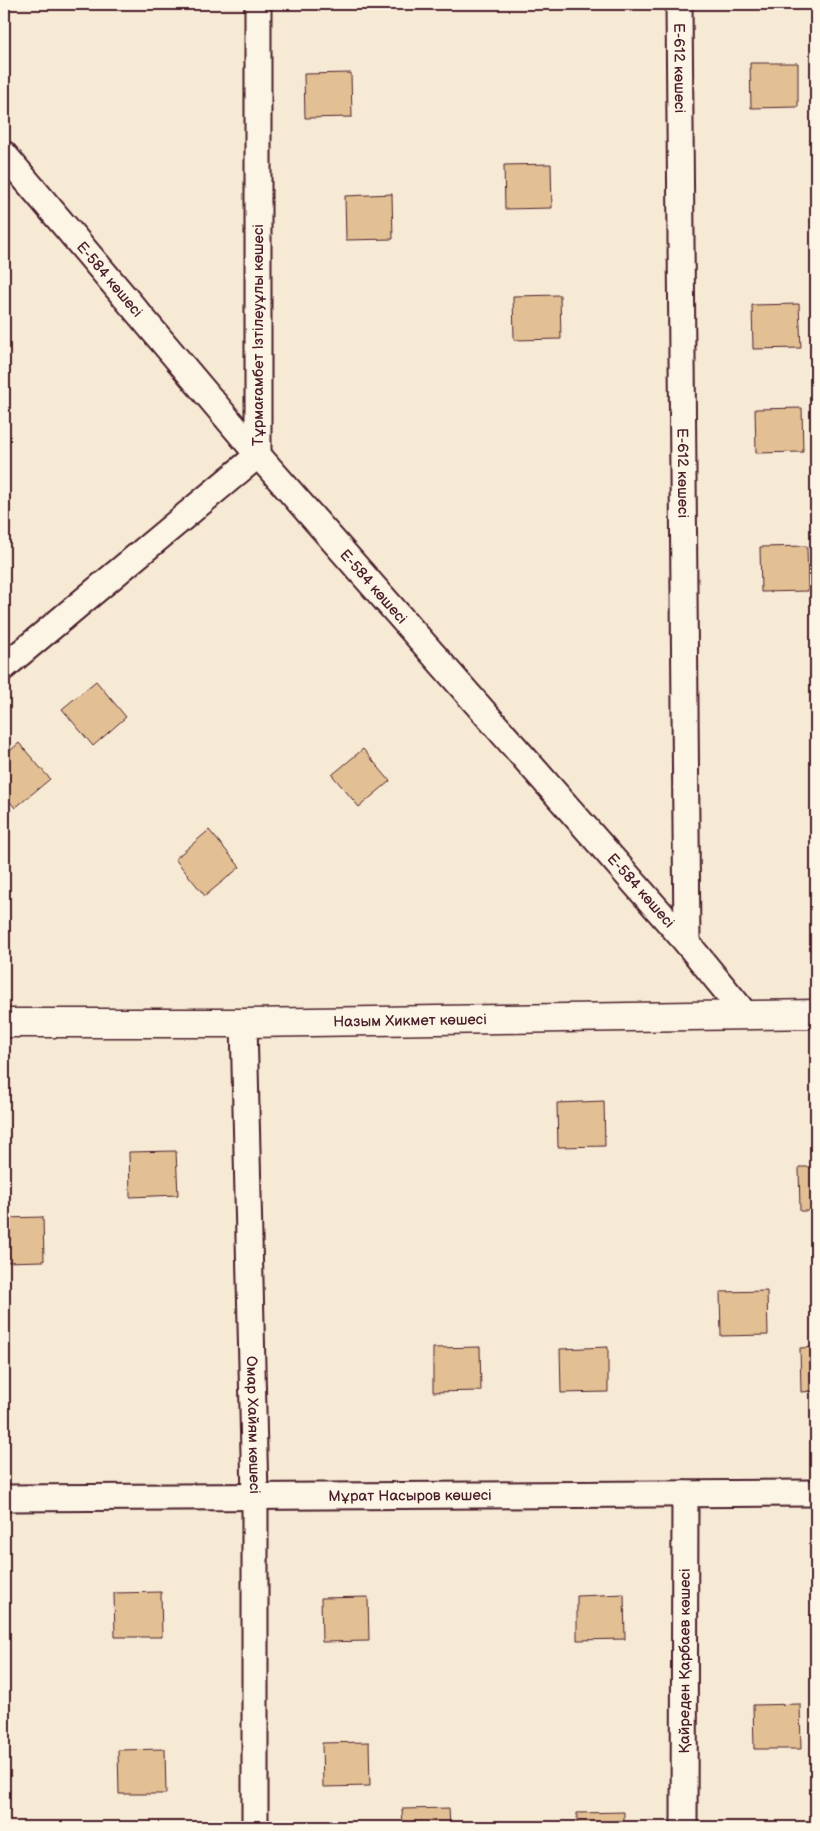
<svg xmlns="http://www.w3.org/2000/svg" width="820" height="1831" font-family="'Balsamiq Sans',sans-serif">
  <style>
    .building { fill: #e2c094; stroke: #4a1f2b }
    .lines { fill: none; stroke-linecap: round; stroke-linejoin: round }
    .minor-casing { stroke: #4a1f2b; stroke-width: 29 }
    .tertiary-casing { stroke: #4a1f2b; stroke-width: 31 }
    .minor { stroke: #fcf5e5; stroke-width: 25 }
    .tertiary { stroke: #fcf5e5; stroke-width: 28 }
    .labels { text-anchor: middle; stroke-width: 4; stroke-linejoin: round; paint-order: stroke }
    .street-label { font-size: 15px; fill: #4a1f2b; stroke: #fcf5e5 }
  </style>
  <rect width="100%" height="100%" fill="#f7ead5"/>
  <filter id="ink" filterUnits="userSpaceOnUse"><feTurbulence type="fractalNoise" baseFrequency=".02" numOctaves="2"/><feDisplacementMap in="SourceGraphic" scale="10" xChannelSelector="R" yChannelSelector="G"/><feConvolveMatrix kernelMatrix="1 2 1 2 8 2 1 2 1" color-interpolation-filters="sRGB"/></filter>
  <g filter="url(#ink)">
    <!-- building -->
    <path class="building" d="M750 63H798V107L751 108Z
      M351 73 352 117 305 118 304 74Z
      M551 164 552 208 505 209 504 165Z
      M392 194 393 239 346 240 345 196Z
      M560 295 561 339 514 340 513 296Z
      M799 304 801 348 753 349 752 305Z
      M802 408 803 452 756 453 755 409Z
      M807 546 808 591 761 592 760 547Z
      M96 681 126 717 93 746 62 709Z
      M19 743 50 779 15 808 4 794V756Z
      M363 749 390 781 359 807 332 775Z
      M209 830 240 867 205 896 175 859Z
      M604 1101 605 1146 558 1147 557 1103Z
      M176 1151 178 1195 130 1197 129 1152Z
      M799 1167H816V1211H800Z
      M43 1217 44 1261 4 1262V1218Z
      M767 1291 768 1335 721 1336 720 1292Z
      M480 1347 481 1391 433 1392V1348Z
      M608 1347V1392L561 1393 560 1349Z
      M816 1347V1391L801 1392 800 1348Z
      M161 1592 162 1637H115L114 1593Z
      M624 1594 625 1639 577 1640V1596Z
      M368 1597 369 1641 322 1642 321 1598Z
      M800 1704 801 1749H754L753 1705Z
      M369 1742 370 1786 323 1787 322 1743Z
      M165 1749 166 1794H119L118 1750Z
      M449 1808 450 1827H403L402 1809Z
      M624 1812V1827H577V1813Z"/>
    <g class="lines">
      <!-- minor casing -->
      <g class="minor-casing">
        <g id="minor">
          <path id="s1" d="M679 4 687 943"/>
          <path id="s2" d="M4 154 258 455 687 943 746 1015"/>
          <path d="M4 667 258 455V4"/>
          <path id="s3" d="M244 1023 255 1496V1827"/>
          <path id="s4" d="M4 1498 816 1493"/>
          <path id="s5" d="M684 1827 685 1494"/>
        </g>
      </g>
      <!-- tertiary casing -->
      <g class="tertiary-casing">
        <g id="tertiary">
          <path id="s6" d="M4 1023H244L816 1014"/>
        </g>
      </g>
      <!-- minor -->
      <use href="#minor" class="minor"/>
      <!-- tertiary -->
      <use href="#tertiary" class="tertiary"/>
    </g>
  </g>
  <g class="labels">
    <!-- street labels -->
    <g class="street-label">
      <text dy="5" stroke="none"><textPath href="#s1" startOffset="64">Е-612 көшесі</textPath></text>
      <text dy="5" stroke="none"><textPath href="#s2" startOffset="164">Е-584 көшесі</textPath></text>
      <text transform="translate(258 335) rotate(-90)" y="5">Тұрмағамбет Ізтілеуұлы көшесі</text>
      <text dy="5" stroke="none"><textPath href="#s1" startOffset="469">Е-612 көшесі</textPath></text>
      <text dy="5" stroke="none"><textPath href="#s2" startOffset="569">Е-584 көшесі</textPath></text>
      <text dy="5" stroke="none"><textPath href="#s2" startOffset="974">Е-584 көшесі</textPath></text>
      <text dy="5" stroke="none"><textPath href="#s6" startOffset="406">Назым Хикмет көшесі</textPath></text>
      <text dy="5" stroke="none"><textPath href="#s3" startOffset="402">Омар Хайям көшесі</textPath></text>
      <text dy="5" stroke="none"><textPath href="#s4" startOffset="406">Мұрат Насыров көшесі</textPath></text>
      <text dy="5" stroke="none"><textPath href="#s5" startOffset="166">Қайреден Қарбаев көшесі</textPath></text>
    </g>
  </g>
  <!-- margin -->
  <rect width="820" height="1831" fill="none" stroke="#fcf5e5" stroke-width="20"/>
  <rect x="10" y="10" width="800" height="1811" fill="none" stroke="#4a1f2b" stroke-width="2" filter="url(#ink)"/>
</svg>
